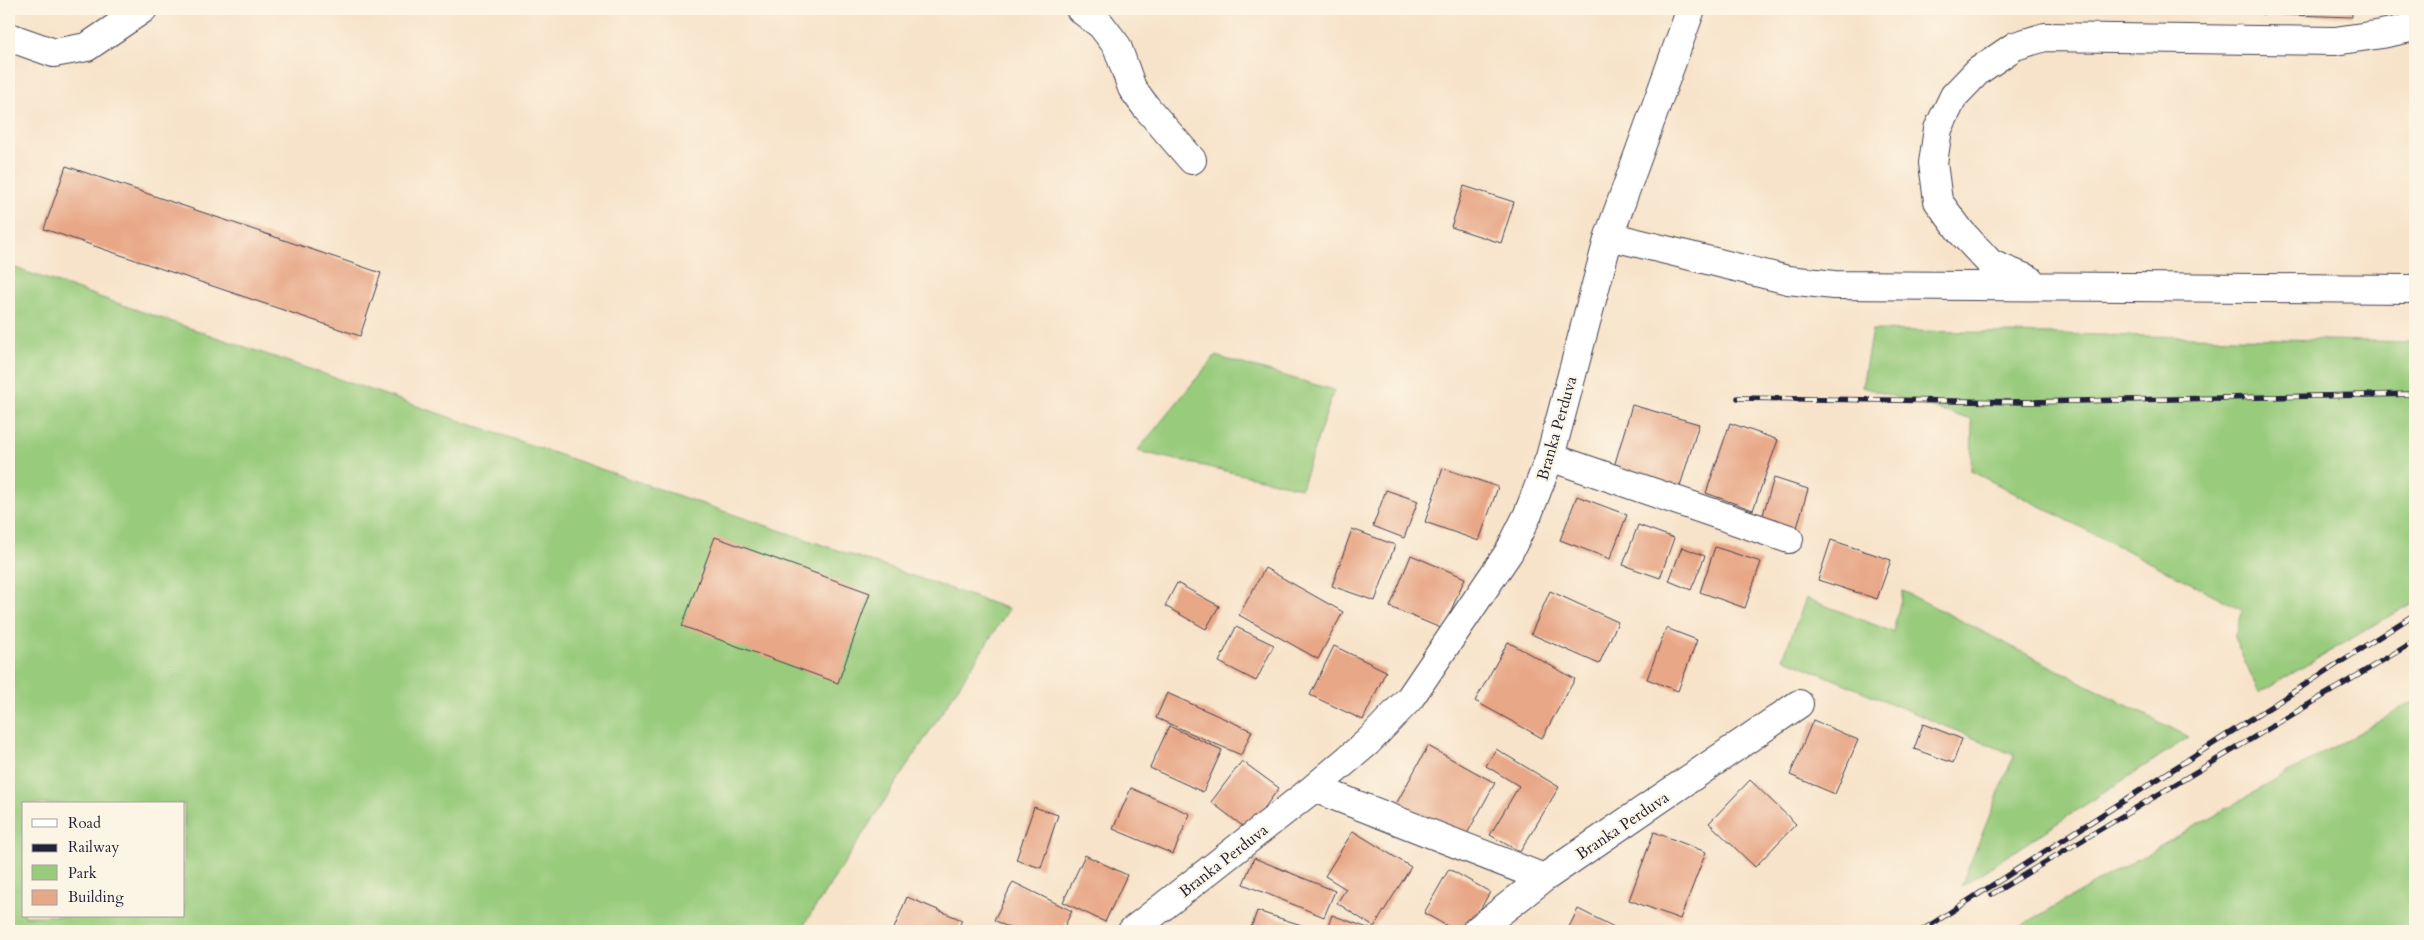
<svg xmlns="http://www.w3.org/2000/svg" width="2424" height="940" font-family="Cardo,serif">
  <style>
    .green { fill: #98cb7b; stroke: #5d765b; fill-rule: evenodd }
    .building { fill: #e8a787 }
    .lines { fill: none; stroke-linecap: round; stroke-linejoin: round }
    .minor-casing { stroke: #423f50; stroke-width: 30 }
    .minor { stroke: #fff; stroke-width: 28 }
    .rail-casing { stroke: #22223b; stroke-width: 5.5 }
    .rail { stroke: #fcf5e5; stroke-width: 4; stroke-dasharray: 11; stroke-linecap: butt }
    .labels { text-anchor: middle; stroke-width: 4.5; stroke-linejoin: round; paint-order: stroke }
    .street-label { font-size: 16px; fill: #22223b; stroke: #fcf5e5 }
  </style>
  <rect width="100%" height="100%" fill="#fcf5e5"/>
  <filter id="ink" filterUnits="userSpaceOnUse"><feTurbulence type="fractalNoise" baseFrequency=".02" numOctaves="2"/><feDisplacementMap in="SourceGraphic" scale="10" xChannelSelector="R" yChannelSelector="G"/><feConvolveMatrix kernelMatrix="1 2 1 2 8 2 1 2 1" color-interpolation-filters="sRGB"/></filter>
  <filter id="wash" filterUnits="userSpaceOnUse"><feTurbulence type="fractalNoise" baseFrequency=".0096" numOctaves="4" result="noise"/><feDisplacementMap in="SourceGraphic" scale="20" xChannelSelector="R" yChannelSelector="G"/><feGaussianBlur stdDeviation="1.12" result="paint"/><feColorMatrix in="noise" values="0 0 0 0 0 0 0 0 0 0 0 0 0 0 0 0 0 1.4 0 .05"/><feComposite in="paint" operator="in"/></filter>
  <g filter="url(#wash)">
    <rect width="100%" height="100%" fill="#f7e3c9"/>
    <!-- green -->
    <path class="green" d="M9 266 1009 609 800 931H9ZM24 804H184V916H24Z
      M1872 330 2415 342V601L2259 693 2234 638 2243 610 1971 471 1972 420 1862 387Z
      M1215 356 1334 390 1301 488 1137 451Z
      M1903 591 2189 737 1961 886 2014 755 1783 658 1806 598 1893 632Z
      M2415 700V931H2012L2390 715Z"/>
    <g id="blocks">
      <!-- building -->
      <path class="building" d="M2261 9H2352V17L2261 14Z
        M66 166 381 273 360 336 44 229Z
        M1464 186 1514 202 1501 243 1451 227Z
        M1632 405 1699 424 1677 496 1611 477Z
        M1730 423 1778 440 1753 510 1706 493Z
        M1443 468 1498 487 1479 541 1425 522Z
        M1774 478 1808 489 1796 531 1761 521Z
        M1386 490 1418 501 1404 538 1373 526Z
        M1577 496 1627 515 1610 559 1560 540Z
        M1638 525 1674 538 1660 578 1623 565Z
        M1352 529 1395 545 1375 601 1332 586Z
        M715 537 870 593 838 683 682 626Z
        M1831 540 1891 560 1877 599 1818 580Z
        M1682 547 1705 556 1691 590 1669 581Z
        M1715 547 1761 562 1745 608 1700 592Z
        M1411 555 1465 578 1443 629 1390 607Z
        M1265 568 1343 612 1318 659 1239 615Z
        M1177 583 1219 606 1206 629 1165 606Z
        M1550 591 1618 622 1599 664 1531 634Z
        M1236 627 1274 645 1256 681 1219 662Z
        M1666 628 1697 640 1678 691 1647 679Z
        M1508 642 1575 679 1542 738 1475 701Z
        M1334 646 1386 671 1363 720 1310 695Z
        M1167 693 1252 731 1241 755 1156 718Z
        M1813 720 1858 740 1835 794 1790 775Z
        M1923 724 1962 739 1953 763 1914 749Z
        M1169 726 1222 750 1203 792 1150 768Z
        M1428 746 1495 783 1462 843 1395 806Z
        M1496 749 1559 787 1520 852 1490 835 1519 786 1486 766Z
        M1242 761 1279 788 1248 830 1211 802Z
        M1750 780 1796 824 1755 867 1709 823Z
        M1131 788 1190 814 1173 854 1113 829Z
        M1034 807 1058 815 1041 868 1016 860Z
        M1353 831 1411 867 1374 927 1337 903 1346 889 1325 876Z
        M1654 832 1706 852 1680 919 1629 900Z
        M1085 855 1127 875 1105 922 1063 902Z
        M1254 858 1335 891 1324 917 1243 884Z
        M1449 869 1490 892 1468 931H1456L1424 913Z
        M1013 882 1072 911 1062 931H1015L994 920Z
        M907 897 962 920 957 931H893Z
        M1578 909 1622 931H1567Z
        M1257 911 1311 928 1310 931H1250Z
        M1332 915 1376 931H1326Z"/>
    </g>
  </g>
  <g filter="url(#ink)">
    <use href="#blocks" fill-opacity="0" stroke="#423f50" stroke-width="1"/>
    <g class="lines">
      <!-- minor casing -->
      <g class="minor-casing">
        <path id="minor" d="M1080 9 1101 25 1117 46 1132 88 1146 107 1192 160
          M9 37 54 53 87 47 143 9
          M1609 236 1788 280 1834 285 2415 289
          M2030 280 1991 264 1961 232 1938 201 1933 163 1938 129 1954 96 1978 71 2015 46 2045 37 2335 41 2382 34 2410 28 2415 16
          M1550 457 1789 539
          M1314 788 1544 878 1799 704
          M1132 931 1314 788 1368 742 1410 698 1509 552 1528 514 1550 457 1609 236 1691 9
          M1476 931 1544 878"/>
      </g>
      <!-- minor -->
      <use href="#minor" class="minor"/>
      <!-- rail casing -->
      <g class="rail-casing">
        <path id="rail" d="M1738 398 2029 402 2415 394
          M1992 894 2415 641
          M1921 931 2415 614"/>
      </g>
      <!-- rail -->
      <use href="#rail" class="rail"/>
    </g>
  </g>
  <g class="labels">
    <!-- street labels -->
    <g class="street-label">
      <text transform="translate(1556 428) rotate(-74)" y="6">Branka Perduva</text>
      <text transform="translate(1622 825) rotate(-34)" y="6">Branka Perduva</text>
      <text transform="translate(1223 860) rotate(-38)" y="6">Branka Perduva</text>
    </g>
  </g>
  <!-- margin -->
  <rect width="2424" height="940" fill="none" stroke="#fcf5e5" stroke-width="30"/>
  <!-- legend -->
  <rect x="22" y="802" width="162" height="115" fill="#fcf5e5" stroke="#a5a1a1"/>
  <rect x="32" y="819" width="25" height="8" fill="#ffffff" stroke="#a5a1a1"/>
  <text x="68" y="828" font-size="15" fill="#22223b">Road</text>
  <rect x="32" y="844" width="25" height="8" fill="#22223b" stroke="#a5a1a1"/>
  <text x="68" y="852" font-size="15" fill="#22223b">Railway</text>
  <rect x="32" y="865" width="25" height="15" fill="#98cb7b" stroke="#a5a1a1"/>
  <text x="68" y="878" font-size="15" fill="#22223b">Park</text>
  <rect x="32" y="890" width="25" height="15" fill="#e8a787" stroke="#a5a1a1"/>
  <text x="68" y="902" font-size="15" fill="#22223b">Building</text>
</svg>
